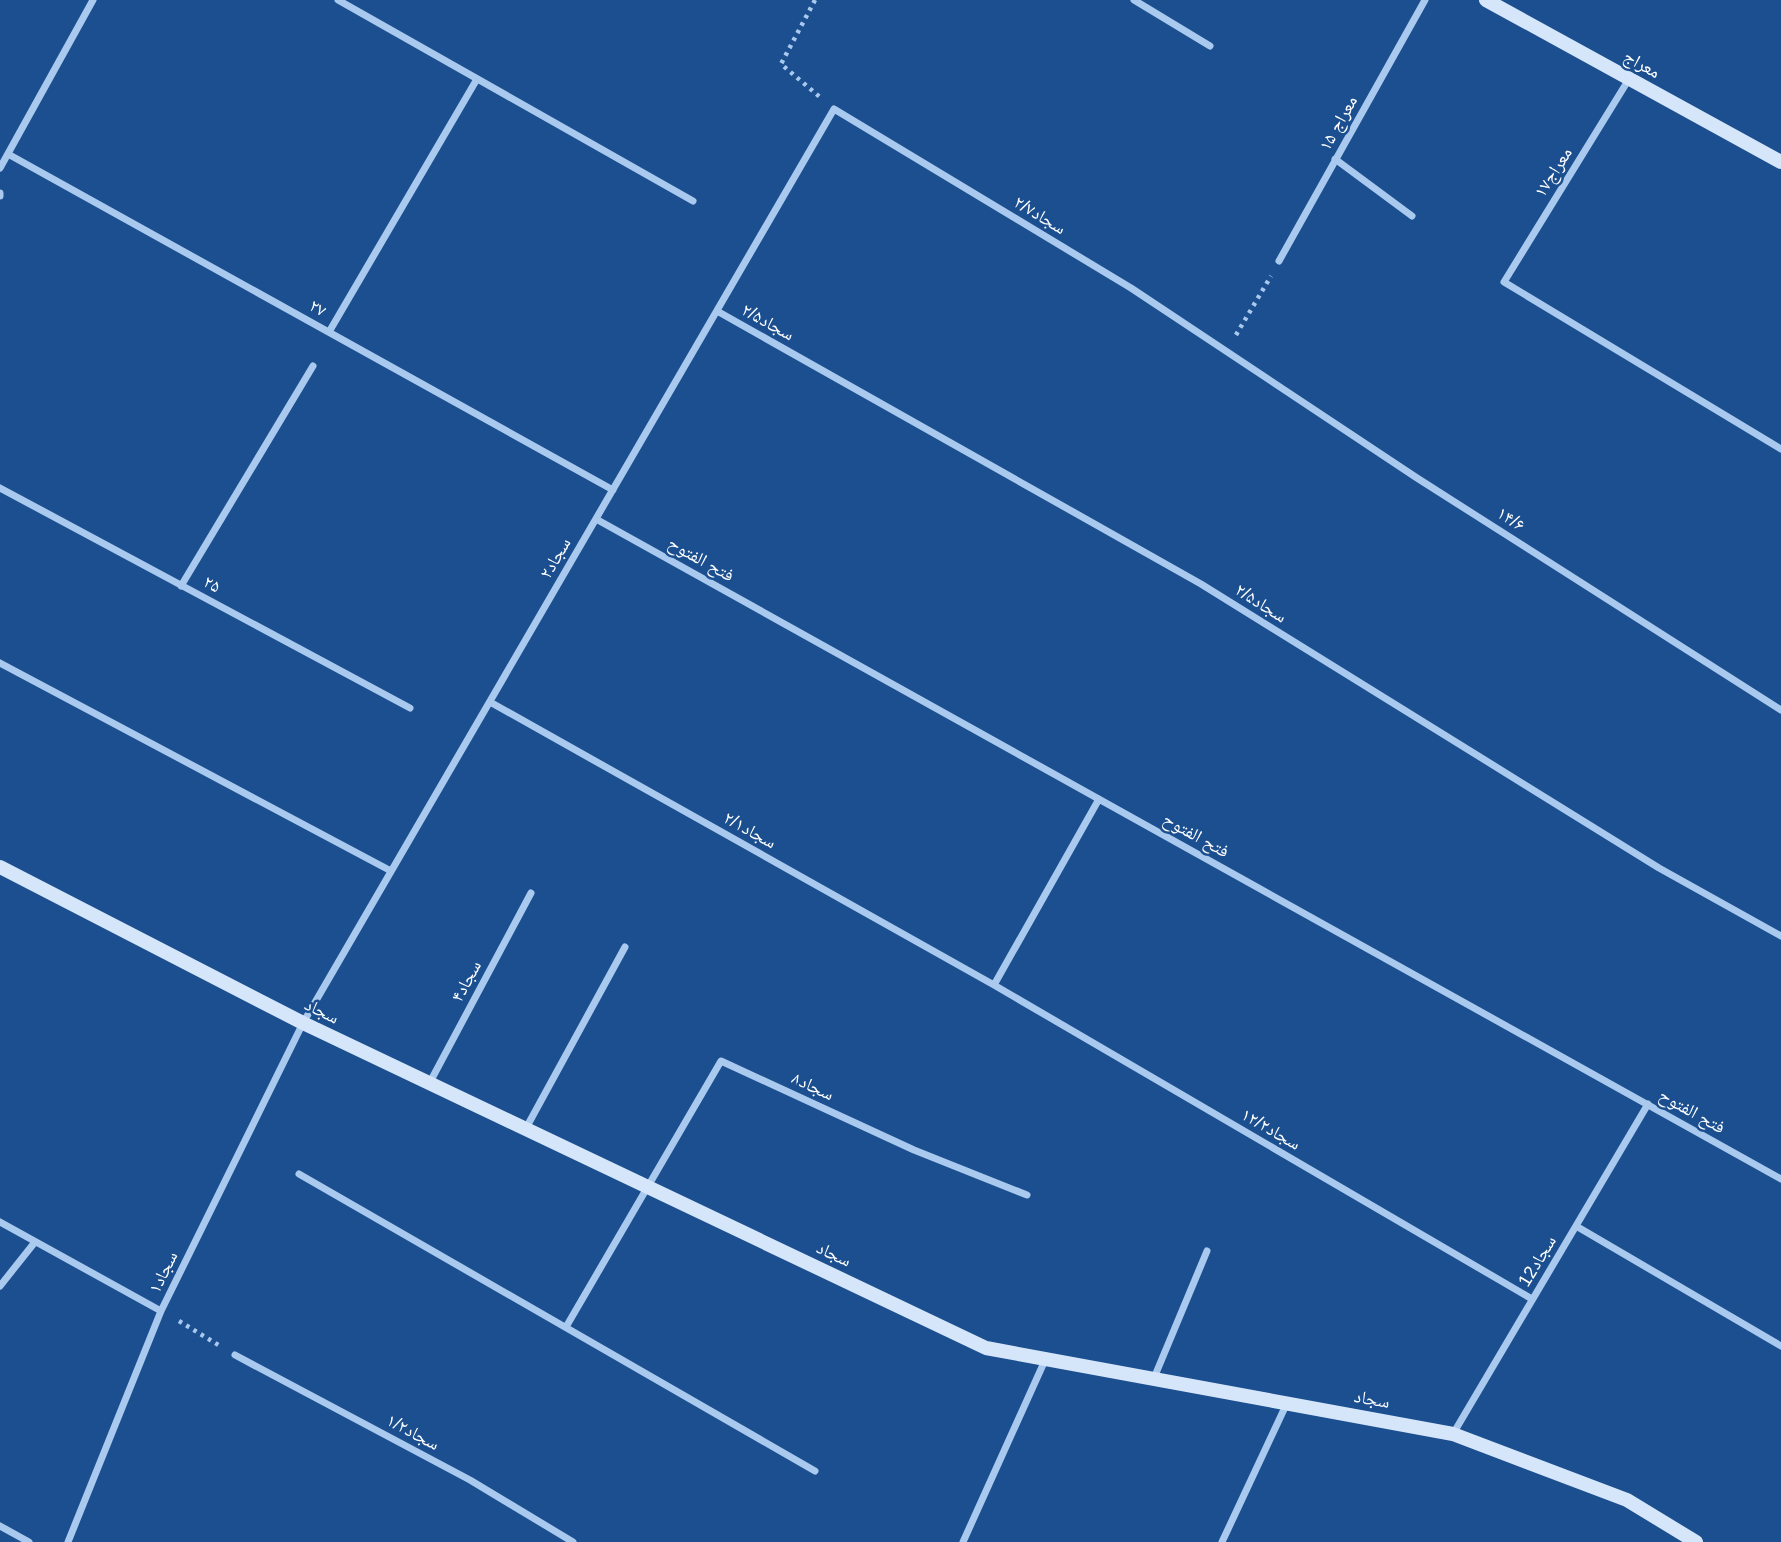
<svg xmlns="http://www.w3.org/2000/svg" width="1781" height="1542" font-family="Arial,'Noto Naskh Arabic',sans-serif">
  <style>
    .lines { fill: none; stroke-linecap: round; stroke-linejoin: round }
    .path { stroke: #a9c9ee; stroke-width: 4.5; stroke-dasharray: 3.5 5; stroke-linecap: butt }
    .street { stroke: #a9c9ee; stroke-width: 7 }
    .secondary { stroke: #d6e6fa; stroke-width: 14 }
    .labels { text-anchor: middle; stroke-width: 5; stroke-linejoin: round; paint-order: stroke }
    .street-label { font-size: 18px; fill: #fff; stroke: #1b4f8f }
  </style>
  <rect width="100%" height="100%" fill="#1b4f8f"/>
  <g class="lines">
    <!-- path -->
    <path class="path" d="M815 0 781 64 821 98
      M1236 335 1271 276
      M179 1321 220 1346"/>
    <!-- street -->
    <path class="street" d="M338 0 693 201
      M1134 0 1210 46
      M1629 79 1504 282 1781 449
      M8 154 613 490
      M1335 159 1412 216
      M0 168 93 0
      M0 193V196
      M1279 261 1425 0
      M717 311 1201 584 1659 868 1781 936
      M329 332 477 79
      M0 488 410 708
      M596 519 1781 1179
      M181 586 313 366
      M0 663 391 871
      M490 702 994 985 1532 1299
      M994 985 1099 799
      M429 1084 531 893
      M525 1130 625 947
      M299 1174 815 1471
      M0 1222 161 1311
      M1576 1226 1781 1346
      M0 1286 35 1242
      M566 1327 721 1061 914 1150 1027 1195
      M235 1355 470 1480 573 1542
      M1154 1378 1207 1251
      M1453 1434 1648 1104
      M0 1526 29 1542
      M68 1542 161 1311 303 1023 834 109 1131 288 1417 478 1781 710
      M963 1542 1046 1358
      M1222 1542 1287 1403"/>
    <!-- secondary -->
    <path class="secondary" d="M1486 0 1781 162
      M0 867 303 1023 986 1348 1453 1434 1627 1500 1696 1542"/>
  </g>
  <g class="labels">
    <!-- street labels -->
    <g class="street-label">
      <text transform="translate(1642 64) rotate(29)" y="6">معراج</text>
      <text transform="translate(1338 123) rotate(-61)" y="6">معراج ۱۵</text>
      <text transform="translate(1553 172) rotate(-58)" y="6">معراج۱۷</text>
      <text transform="translate(1040 215) rotate(31)" y="6">سجاد۲/۷</text>
      <text transform="translate(318 308) rotate(29)" y="6">۲۷</text>
      <text transform="translate(768 322) rotate(29)" y="6">۲/۵سجاد</text>
      <text transform="translate(1511 519) rotate(33)" y="6">۱۴/۶</text>
      <text transform="translate(555 558) rotate(-60)" y="6">۲سجاد</text>
      <text transform="translate(701 559) rotate(29)" y="6">فتح الفتوح</text>
      <text transform="translate(212 584) rotate(28)" y="6">۲۵</text>
      <text transform="translate(1261 603) rotate(32)" y="6">۲/۵سجاد</text>
      <text transform="translate(750 830) rotate(29)" y="6">۲/۱سجاد</text>
      <text transform="translate(1196 835) rotate(29)" y="6">فتح الفتوح</text>
      <text transform="translate(466 981) rotate(-62)" y="6">۴سجاد</text>
      <text transform="translate(322 1011) rotate(26)" y="6">سجاد</text>
      <text transform="translate(813 1086) rotate(25)" y="6">۸سجاد</text>
      <text transform="translate(1692 1111) rotate(29)" y="6">فتح الفتوح</text>
      <text transform="translate(1271 1129) rotate(30)" y="6">۱۲/۲سجاد</text>
      <text transform="translate(834 1254) rotate(25)" y="6">سجاد</text>
      <text transform="translate(1537 1261) rotate(-59)" y="6">12سجاد</text>
      <text transform="translate(163 1272) rotate(-64)" y="6">۱سجاد</text>
      <text transform="translate(1372 1399) rotate(10)" y="6">سجاد</text>
      <text transform="translate(413 1432) rotate(28)" y="6">۱/۲سجاد</text>
    </g>
  </g>
</svg>
